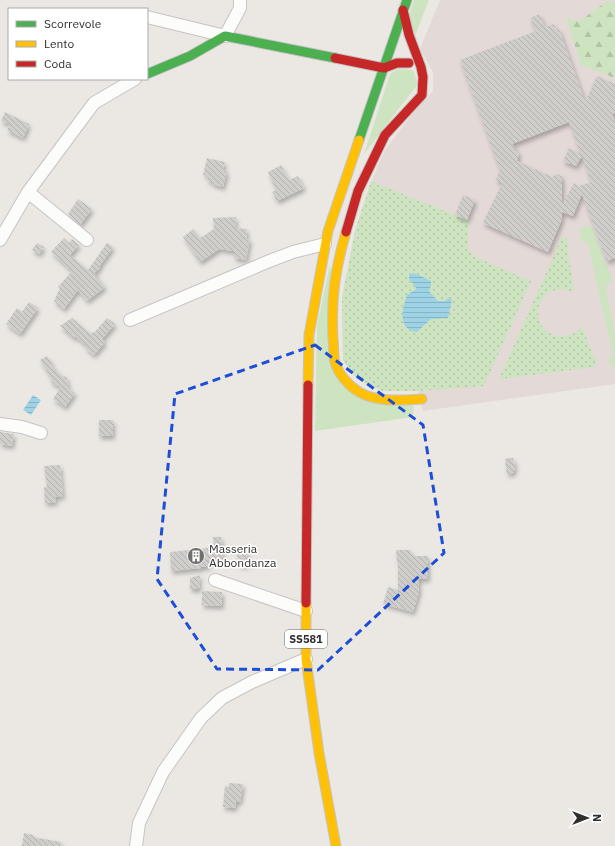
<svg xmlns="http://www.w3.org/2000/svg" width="615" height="846" font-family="'IBM Plex Sans',sans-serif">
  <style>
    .medical { fill: #e3d9d7 }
    .grass { fill: url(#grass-dots) }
    .forest { fill: url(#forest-firs) }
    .park { fill: #cee4c0 }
    .water { fill: url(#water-rules) }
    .building { fill: url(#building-back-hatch); fill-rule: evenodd; filter: url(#shadow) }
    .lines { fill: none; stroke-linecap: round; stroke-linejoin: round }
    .street-casing { stroke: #c6c4c4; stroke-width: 14 }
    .fast-casing { stroke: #c6c4c4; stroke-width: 11 }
    .slow-casing { stroke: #c6c4c4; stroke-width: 11 }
    .jam-casing { stroke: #c6c4c4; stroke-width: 11 }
    .street { stroke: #fcfcfb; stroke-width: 12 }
    .fast { stroke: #4caf50; stroke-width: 9 }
    .slow { stroke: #ffc107; stroke-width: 9 }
    .jam { stroke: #c62828; stroke-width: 9 }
    .marked { fill: none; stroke: #1d4ed8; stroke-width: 3; stroke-dasharray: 8 5; stroke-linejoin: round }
    .labels { text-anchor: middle; stroke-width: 3; stroke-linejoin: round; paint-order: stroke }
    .shield { fill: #fff; stroke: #6d6d6d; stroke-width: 1 }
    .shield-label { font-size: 11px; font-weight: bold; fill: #2e2e2e }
    .poi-label { font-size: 12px; fill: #2e2e2e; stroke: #fff; text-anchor: start }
  </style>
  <defs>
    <pattern id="grass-dots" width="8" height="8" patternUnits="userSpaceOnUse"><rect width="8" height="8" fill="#cee4c0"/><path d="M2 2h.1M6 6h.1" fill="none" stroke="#b1c4a5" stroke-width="1.8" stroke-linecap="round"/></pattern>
    <pattern id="forest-firs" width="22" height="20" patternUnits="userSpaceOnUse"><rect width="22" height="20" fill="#cee4c0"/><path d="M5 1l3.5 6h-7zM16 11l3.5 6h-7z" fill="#b1c4a5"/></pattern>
    <pattern id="water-rules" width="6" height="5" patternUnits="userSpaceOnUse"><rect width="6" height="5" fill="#9ed3e6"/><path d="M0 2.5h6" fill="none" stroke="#88b5c6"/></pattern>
    <pattern id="building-back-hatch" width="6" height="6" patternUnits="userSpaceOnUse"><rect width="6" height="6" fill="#d0cecb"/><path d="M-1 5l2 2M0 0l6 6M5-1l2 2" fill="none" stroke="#b3b1af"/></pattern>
    <filter id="shadow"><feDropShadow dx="2" dy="3.5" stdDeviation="2" flood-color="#0004"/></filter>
  </defs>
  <rect width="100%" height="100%" fill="#ebe8e4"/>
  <!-- medical -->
  <path class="medical" d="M440 0H615V384L423 411 418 391H383L357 379 343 360 342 298 355 231 371 182 385 150 413 113 433 91V72L420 49Z"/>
  <!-- grass -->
  <path class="grass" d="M371 181 469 221 467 246 471 254 489 263 531 281 484 386 418 391H383L357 379 343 360 342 298 355 231Z
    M562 237 568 239V252L574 292C536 277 525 329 557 336 567 338 575 334 582 327L593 355 596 356 595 367 499 379Z"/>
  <!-- forest -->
  <path class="forest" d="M607 1 615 3V78L581 65 566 18 580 21Z"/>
  <!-- park -->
  <path class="park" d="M414 0H429L413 41 408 18Z
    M398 69 413 70 418 84 364 154 390 74Z
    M592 226 612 279 606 287 615 335V369L608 361 613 355 588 245 580 238 581 227Z
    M330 264 342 386 414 406 413 417 315 431 317 326Z"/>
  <!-- water -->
  <path class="water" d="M413 273 419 275 431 281V285L429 291 438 301H445L448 298 452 300 448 318 431 319 417 332C397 330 402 308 407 295L416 289C415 283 408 282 409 275Z
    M33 395 41 400 31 415 23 410Z"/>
  <!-- building -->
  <path class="building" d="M539 14 545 27 554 24 556 30 559 29 585 102 597 76 615 84V113L612 114 615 122V258L607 261 582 194 573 216 562 212V219L548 252 483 223 502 183 496 180 500 170 460 60 536 31 530 18ZM569 122 581 154 569 148 563 161 576 166 582 156 591 182 579 186 574 183 562 205V176L556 174 552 177 517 161 519 154 512 144Z
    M5 112 29 124 23 138 7 130 10 124 1 121Z
    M207 158 225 162 223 170 227 171 223 187 212 184 213 182 207 181 208 176 203 175Z
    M281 165 289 180 298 176 304 188 277 201 272 192 276 190 268 172Z
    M463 195 475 200 467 220 455 215Z
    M78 199 92 209 80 225 68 214Z
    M236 217 235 228 247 229 246 239H250L246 260 234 258V251L219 249 200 262 183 237 193 229 200 238 214 229 213 218Z
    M64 238 69 243 72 239 79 245 70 255 88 270 107 243 113 247 99 267 100 268 94 273 105 287 87 301 78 290 64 309 54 301 60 288 58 287 72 271 51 252Z
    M37 243 44 247 39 254 32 250Z
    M29 302 38 308 20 334 6 324 17 308 22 312Z
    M72 318 91 334 93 332 94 333 107 318 115 324 102 339 105 342 94 355 85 348 87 346 75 336 74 338 60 326Z
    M47 356 58 373 67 378 69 389 75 393 65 407 53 399 61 387 52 383 50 376 40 360Z
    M99 420H113V436H99Z
    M0 432 14 434 12 446 0 444Z
    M509 458H513L514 461 515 469 513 473 507 474 505 459Z
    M60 465 63 496 55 497 56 502 45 503 44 487H47L44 466Z
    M213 537H221L223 560 209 561V566L201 567V568L171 571 170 552 208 548V546H214Z
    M246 549 250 563 240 566 236 551Z
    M396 550H411V556H428V579H419V592L413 612 383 604 388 587 398 590V562H397Z
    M200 575 199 589H190V578Z
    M202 591 222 592V606L202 605Z
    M229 783 243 784 240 802 236 801 235 808 223 807 225 786 229 787Z
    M24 833 33 835V837L61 842V846H22Z"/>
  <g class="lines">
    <!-- street casing -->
    <g class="street-casing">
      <path id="street" d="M147 17 225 36 240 8V0
        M28 192 87 240
        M0 240 28 192 94 103 135 79
        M130 320 267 262 293 252 325 244
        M0 424 22 427 41 433
        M215 580 306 611
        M136 846 139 823 163 772 201 718 222 698 252 682 306 659"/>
    </g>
    <!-- fast casing -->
    <g class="fast-casing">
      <path id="fast" d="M147 74 190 56 225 36 335 58
        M359 140 407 0"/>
    </g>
    <!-- slow casing -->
    <g class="slow-casing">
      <path id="slow" d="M346 232C335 270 331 298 333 338 334 345 333 355 335 362 338 374 349 386 359 392 378 403 401 400 422 399
        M308 385 309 335 328 231 359 140
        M306 603V659L319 753 336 846"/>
    </g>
    <!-- jam casing -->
    <g class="jam-casing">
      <path id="jam" d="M335 58 384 68 397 63H409
        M346 232 358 191 385 135 422 95 423 77 421 67 409 35 403 10
        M306 603 308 385"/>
    </g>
    <!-- street -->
    <use href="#street" class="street"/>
    <!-- fast -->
    <use href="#fast" class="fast"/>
    <!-- slow -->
    <use href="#slow" class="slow"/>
    <!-- jam -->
    <use href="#jam" class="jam"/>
  </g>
  <!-- marked area -->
  <path class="marked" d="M315 345 423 425 444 553 318 670 217 669 157 579 175 394Z"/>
  <!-- icons -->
  <defs>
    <g id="building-disc" transform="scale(0.9)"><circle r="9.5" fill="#706f6e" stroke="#fff"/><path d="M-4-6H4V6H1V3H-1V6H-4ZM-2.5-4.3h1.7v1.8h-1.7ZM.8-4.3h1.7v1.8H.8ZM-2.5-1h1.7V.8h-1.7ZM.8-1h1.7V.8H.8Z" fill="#fff"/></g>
  </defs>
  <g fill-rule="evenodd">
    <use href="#building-disc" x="196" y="556"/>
  </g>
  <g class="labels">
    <!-- shield labels -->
    <rect class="shield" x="285" y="630" width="42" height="18" rx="3"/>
    <g class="shield-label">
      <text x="306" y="643">SS581</text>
    </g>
    <!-- poi labels -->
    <g class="poi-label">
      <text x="209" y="553">Masseria<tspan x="209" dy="14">Abbondanza</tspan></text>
    </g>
  </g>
  <!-- legend -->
  <rect x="8" y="8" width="140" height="72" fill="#ffffff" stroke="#ababab"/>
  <rect x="16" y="21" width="20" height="6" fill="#4caf50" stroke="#ababab"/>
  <text x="44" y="28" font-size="12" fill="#2e2e2e">Scorrevole</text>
  <rect x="16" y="41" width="20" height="6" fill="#ffc107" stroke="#ababab"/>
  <text x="44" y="48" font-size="12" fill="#2e2e2e">Lento</text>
  <rect x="16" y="61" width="20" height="6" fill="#c62828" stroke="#ababab"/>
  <text x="44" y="68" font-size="12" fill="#2e2e2e">Coda</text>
  <!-- north arrow -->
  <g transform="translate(587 818) rotate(90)" stroke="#ffffff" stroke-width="3" paint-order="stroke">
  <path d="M0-3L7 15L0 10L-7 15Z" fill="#2e2e2e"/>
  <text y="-6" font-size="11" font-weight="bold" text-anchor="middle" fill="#2e2e2e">N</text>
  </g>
</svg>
